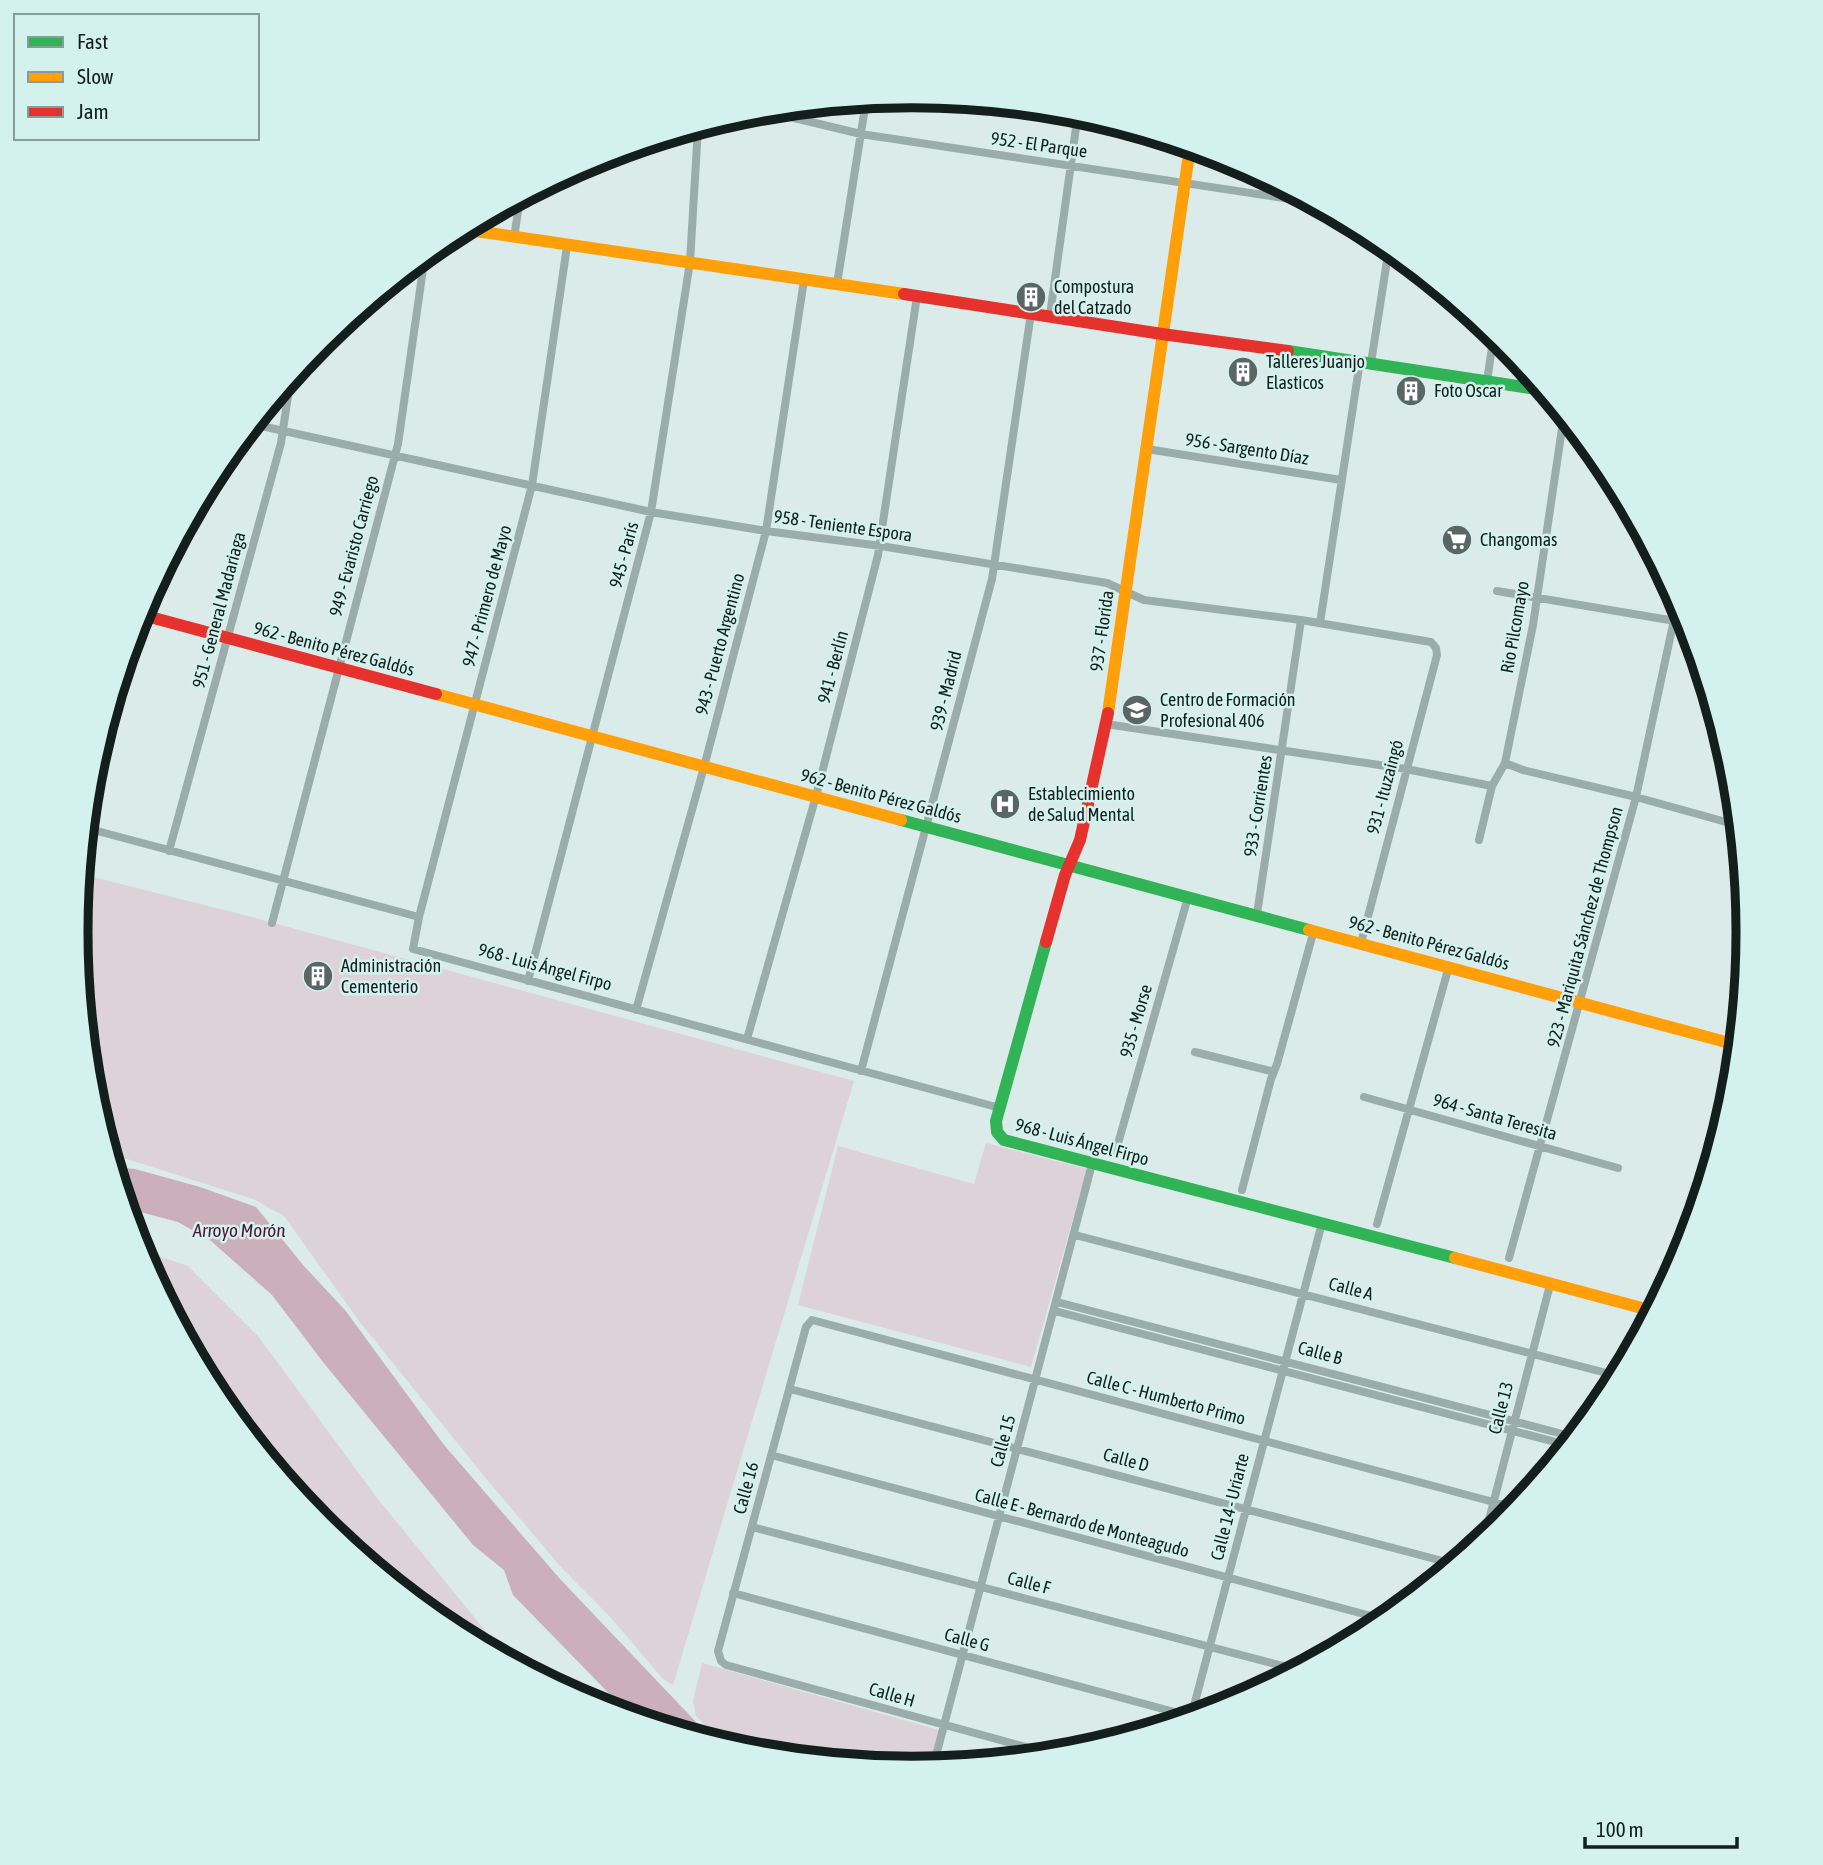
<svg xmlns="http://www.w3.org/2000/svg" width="1823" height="1865" font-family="'Asap Condensed',sans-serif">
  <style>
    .built { fill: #c8e6e3 }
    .green { fill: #ddd2d8 }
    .water { fill: #cbafba }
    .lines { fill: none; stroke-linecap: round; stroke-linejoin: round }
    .street { stroke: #9badab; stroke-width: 8 }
    .fast { stroke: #30b455; stroke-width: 12 }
    .slow { stroke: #ff9f0a; stroke-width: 12 }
    .jam { stroke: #e5322d; stroke-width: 12 }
    .labels { text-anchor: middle; stroke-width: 5; stroke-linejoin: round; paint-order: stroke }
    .street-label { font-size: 18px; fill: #131e1d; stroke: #d3f2ee }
    .poi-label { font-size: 18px; fill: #131e1d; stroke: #d3f2ee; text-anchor: start }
    .water-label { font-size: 19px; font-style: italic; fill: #4d142f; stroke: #d3f2ee }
    .rim { fill: none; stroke: #131e1d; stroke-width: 9 }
  </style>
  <rect width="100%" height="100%" fill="#daebe9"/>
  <!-- built -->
  <path class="built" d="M1122 701 1152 706V721L1121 715Z"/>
  <!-- green -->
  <path class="green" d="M81 874 248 916 854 1081 673 1685 663 1679 612 1619 560 1566 484 1476 359 1321 284 1216 253 1199 127 1159H110L91 1095 75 932Z
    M986 1143 1087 1169 1031 1367 798 1305 838 1146 974 1184Z
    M138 1249 188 1266 258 1336 377 1498 510 1661 447 1628 320 1524 216 1397Z
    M702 1663 939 1730 929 1767 911 1769 748 1753 725 1745 696 1716 693 1701Z"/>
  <!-- water -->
  <path class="water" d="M113 1167 135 1169 200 1187 256 1207 303 1265 345 1310 444 1445 560 1579 716 1743 633 1718 513 1595 504 1570 473 1545 323 1362 272 1295 211 1241 178 1222 125 1208Z"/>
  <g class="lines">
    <!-- street -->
    <path class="street" d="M765 111 861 134 1310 202
      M514 238 520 198
      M567 246 532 485 419 917 413 949 1000 1108
      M837 284 866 101
      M1050 315 1078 113
      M1371 363 1389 248
      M1487 381 1494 334
      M252 424 651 512 766 531 881 546 1107 583 1144 600 1301 620 1431 642 1436 648 1437 655 1361 943
      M1147 449 1341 480
      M1497 591 1687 623
      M1320 623 1360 361
      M1106 724 1406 769 1492 786
      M1505 763 1523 770 1636 797 1737 825
      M86 828 419 917
      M1479 840 1492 786 1505 763 1533 625 1564 415
      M169 851 281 443 291 376
      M1257 914 1301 620
      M272 923 398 444 425 255
      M528 981 651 512 690 262 698 128
      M636 1010 704 767 766 531 804 280
      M747 1039 816 796 878 555 917 296
      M1195 1052 1274 1072
      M861 1071 992 579 1031 313
      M1364 1097 1618 1168
      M1115 1154 1188 897
      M1242 1190 1271 1079 1277 1064 1314 930
      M1377 1224 1449 966
      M1075 1235 1618 1376
      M1509 1258 1636 797 1678 601
      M1057 1302 1574 1437
      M1055 1311 1567 1445
      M790 1389 1454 1564
      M771 1455 1386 1620
      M752 1527 1298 1670
      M1484 1539 1550 1285
      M733 1593 1193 1717
      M1191 1717 1322 1223
      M1055 1755 726 1665 721 1661 718 1651 806 1327 812 1320 1516 1508
      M933 1767 1092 1164"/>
    <!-- fast -->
    <path class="fast" d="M1288 351 1543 390
      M901 820 1309 930
      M1046 942 996 1121 997 1132 1004 1140 1455 1258"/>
    <!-- slow -->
    <path class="slow" d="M462 229 904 294
      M436 694 901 820
      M1108 713 1190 147
      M1309 930 1737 1045
      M1455 1258 1653 1311"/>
    <!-- jam -->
    <path class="jam" d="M904 294 1162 334 1288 351
      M139 614 436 694
      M1046 942 1065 875 1080 840 1108 713"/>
  </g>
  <!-- icons -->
  <defs>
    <g id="building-disc" transform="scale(1.575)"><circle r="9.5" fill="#596664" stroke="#d3f2ee"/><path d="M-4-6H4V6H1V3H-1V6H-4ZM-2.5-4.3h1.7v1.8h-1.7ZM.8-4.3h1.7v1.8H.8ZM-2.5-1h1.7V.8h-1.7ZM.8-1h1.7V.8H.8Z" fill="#fff"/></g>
    <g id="supermarket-disc" transform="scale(1.575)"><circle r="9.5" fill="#596664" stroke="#d3f2ee"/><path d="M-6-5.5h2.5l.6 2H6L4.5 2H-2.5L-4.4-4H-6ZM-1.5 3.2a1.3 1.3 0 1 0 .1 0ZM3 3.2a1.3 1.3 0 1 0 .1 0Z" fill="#fff"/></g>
    <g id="university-disc" transform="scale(1.575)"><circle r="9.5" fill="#596664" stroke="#d3f2ee"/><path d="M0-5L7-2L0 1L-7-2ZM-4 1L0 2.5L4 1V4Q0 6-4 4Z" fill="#fff"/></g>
    <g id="hospital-disc" transform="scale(1.575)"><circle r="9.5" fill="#596664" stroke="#d3f2ee"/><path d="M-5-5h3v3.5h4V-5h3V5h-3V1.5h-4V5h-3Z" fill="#fff"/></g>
  </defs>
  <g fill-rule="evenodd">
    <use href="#building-disc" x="1031" y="297"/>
    <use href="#building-disc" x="1243" y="372"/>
    <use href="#building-disc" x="1411" y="391"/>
    <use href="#supermarket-disc" x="1457" y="540"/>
    <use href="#university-disc" x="1137" y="710"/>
    <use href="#hospital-disc" x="1005" y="804"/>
    <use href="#building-disc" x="318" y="976"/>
  </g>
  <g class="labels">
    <!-- street labels -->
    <g class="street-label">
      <text transform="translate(1039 145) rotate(8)" y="6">952 - El Parque</text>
      <text transform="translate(1247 449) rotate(9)" y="6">956 - Sargento Díaz</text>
      <text transform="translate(843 526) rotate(8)" y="6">958 - Teniente Espora</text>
      <text transform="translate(354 546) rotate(-75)" y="6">949 - Evaristo Carriego</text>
      <text transform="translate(624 555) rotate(-75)" y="6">945 - París</text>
      <text transform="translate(487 596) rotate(-75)" y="6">947 - Primero de Mayo</text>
      <text transform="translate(219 610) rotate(-75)" y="6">951 - General Madariaga</text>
      <text transform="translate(1515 627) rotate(-80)" y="6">Rio Pilcomayo</text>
      <text transform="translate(1102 631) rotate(-82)" y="6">937 - Florida</text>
      <text transform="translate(720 644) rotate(-75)" y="6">943 - Puerto Argentino</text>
      <text transform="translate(334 649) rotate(15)" y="6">962 - Benito Pérez Galdós</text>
      <text transform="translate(833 667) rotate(-75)" y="6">941 - Berlín</text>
      <text transform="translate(946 691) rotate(-76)" y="6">939 - Madrid</text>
      <text transform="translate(1385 787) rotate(-75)" y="6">931 - Ituzaingó</text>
      <text transform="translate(881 796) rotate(15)" y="6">962 - Benito Pérez Galdós</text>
      <text transform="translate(1258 806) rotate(-81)" y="6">933 - Corrientes</text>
      <text transform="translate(1585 927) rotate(-75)" y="6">923 - Mariquita Sánchez de Thompson</text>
      <text transform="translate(1429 943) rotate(15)" y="6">962 - Benito Pérez Galdós</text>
      <text transform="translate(545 967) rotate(15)" y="6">968 - Luis Ángel Firpo</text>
      <text transform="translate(1136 1021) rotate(-74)" y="6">935 - Morse</text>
      <text transform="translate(1495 1117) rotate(16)" y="6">964 - Santa Teresita</text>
      <text transform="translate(1082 1142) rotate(15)" y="6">968 - Luis Ángel Firpo</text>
      <text transform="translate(1351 1289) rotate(15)" y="6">Calle A</text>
      <text transform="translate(1320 1353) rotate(15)" y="6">Calle B</text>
      <text transform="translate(1166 1398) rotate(15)" y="6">Calle C - Humberto Primo</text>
      <text transform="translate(1501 1408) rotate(-76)" y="6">Calle 13</text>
      <text transform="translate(1003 1441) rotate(-75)" y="6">Calle 15</text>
      <text transform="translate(1126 1460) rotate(15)" y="6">Calle D</text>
      <text transform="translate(746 1488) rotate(-75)" y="6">Calle 16</text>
      <text transform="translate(1230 1507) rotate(-76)" y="6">Calle 14 - Uriarte</text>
      <text transform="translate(1082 1523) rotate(15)" y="6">Calle E - Bernardo de Monteagudo</text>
      <text transform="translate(1029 1583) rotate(15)" y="6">Calle F</text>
      <text transform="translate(967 1640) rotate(15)" y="6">Calle G</text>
      <text transform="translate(892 1695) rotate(16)" y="6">Calle H</text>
    </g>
    <!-- poi labels -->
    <g class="poi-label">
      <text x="1054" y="293">Compostura<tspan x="1054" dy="21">del Catzado</tspan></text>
      <text x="1266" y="368">Talleres Juanjo<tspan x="1266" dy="21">Elasticos</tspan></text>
      <text x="1434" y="397">Foto Oscar</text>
      <text x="1480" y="546">Changomas</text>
      <text x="1160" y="706">Centro de Formación<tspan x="1160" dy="21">Profesional 406</tspan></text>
      <text x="1028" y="800">Establecimiento<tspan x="1028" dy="21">de Salud Mental</tspan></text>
      <text x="341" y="972">Administración<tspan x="341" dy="21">Cementerio</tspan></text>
    </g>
    <!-- water labels -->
    <g class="water-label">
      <text x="239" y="1237">Arroyo Morón</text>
    </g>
  </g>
  <!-- crop -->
  <path d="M0 0H1823V1865H0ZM88 932a824 824 0 1 1 1648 0a824 824 0 1 1-1648 0Z" fill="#d3f2ee" fill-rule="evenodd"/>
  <path class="rim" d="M88 932a824 824 0 1 1 1648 0a824 824 0 1 1-1648 0Z"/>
  <!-- legend -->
  <rect x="14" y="14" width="245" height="126" fill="#d3f2ee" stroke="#869d9a" stroke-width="2"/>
  <rect x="28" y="37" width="35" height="10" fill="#30b455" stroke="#869d9a" stroke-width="2"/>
  <text x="77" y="49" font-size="21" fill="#131e1d">Fast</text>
  <rect x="28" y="72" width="35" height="10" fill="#ff9f0a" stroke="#869d9a" stroke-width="2"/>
  <text x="77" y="84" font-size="21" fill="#131e1d">Slow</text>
  <rect x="28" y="107" width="35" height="10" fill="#e5322d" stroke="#869d9a" stroke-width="2"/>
  <text x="77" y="119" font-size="21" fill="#131e1d">Jam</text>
  <!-- scale -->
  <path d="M1585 1837v10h152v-10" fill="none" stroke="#131e1d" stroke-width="3.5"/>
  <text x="1596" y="1837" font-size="21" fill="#131e1d" stroke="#d3f2ee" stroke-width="5" paint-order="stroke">100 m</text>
</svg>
